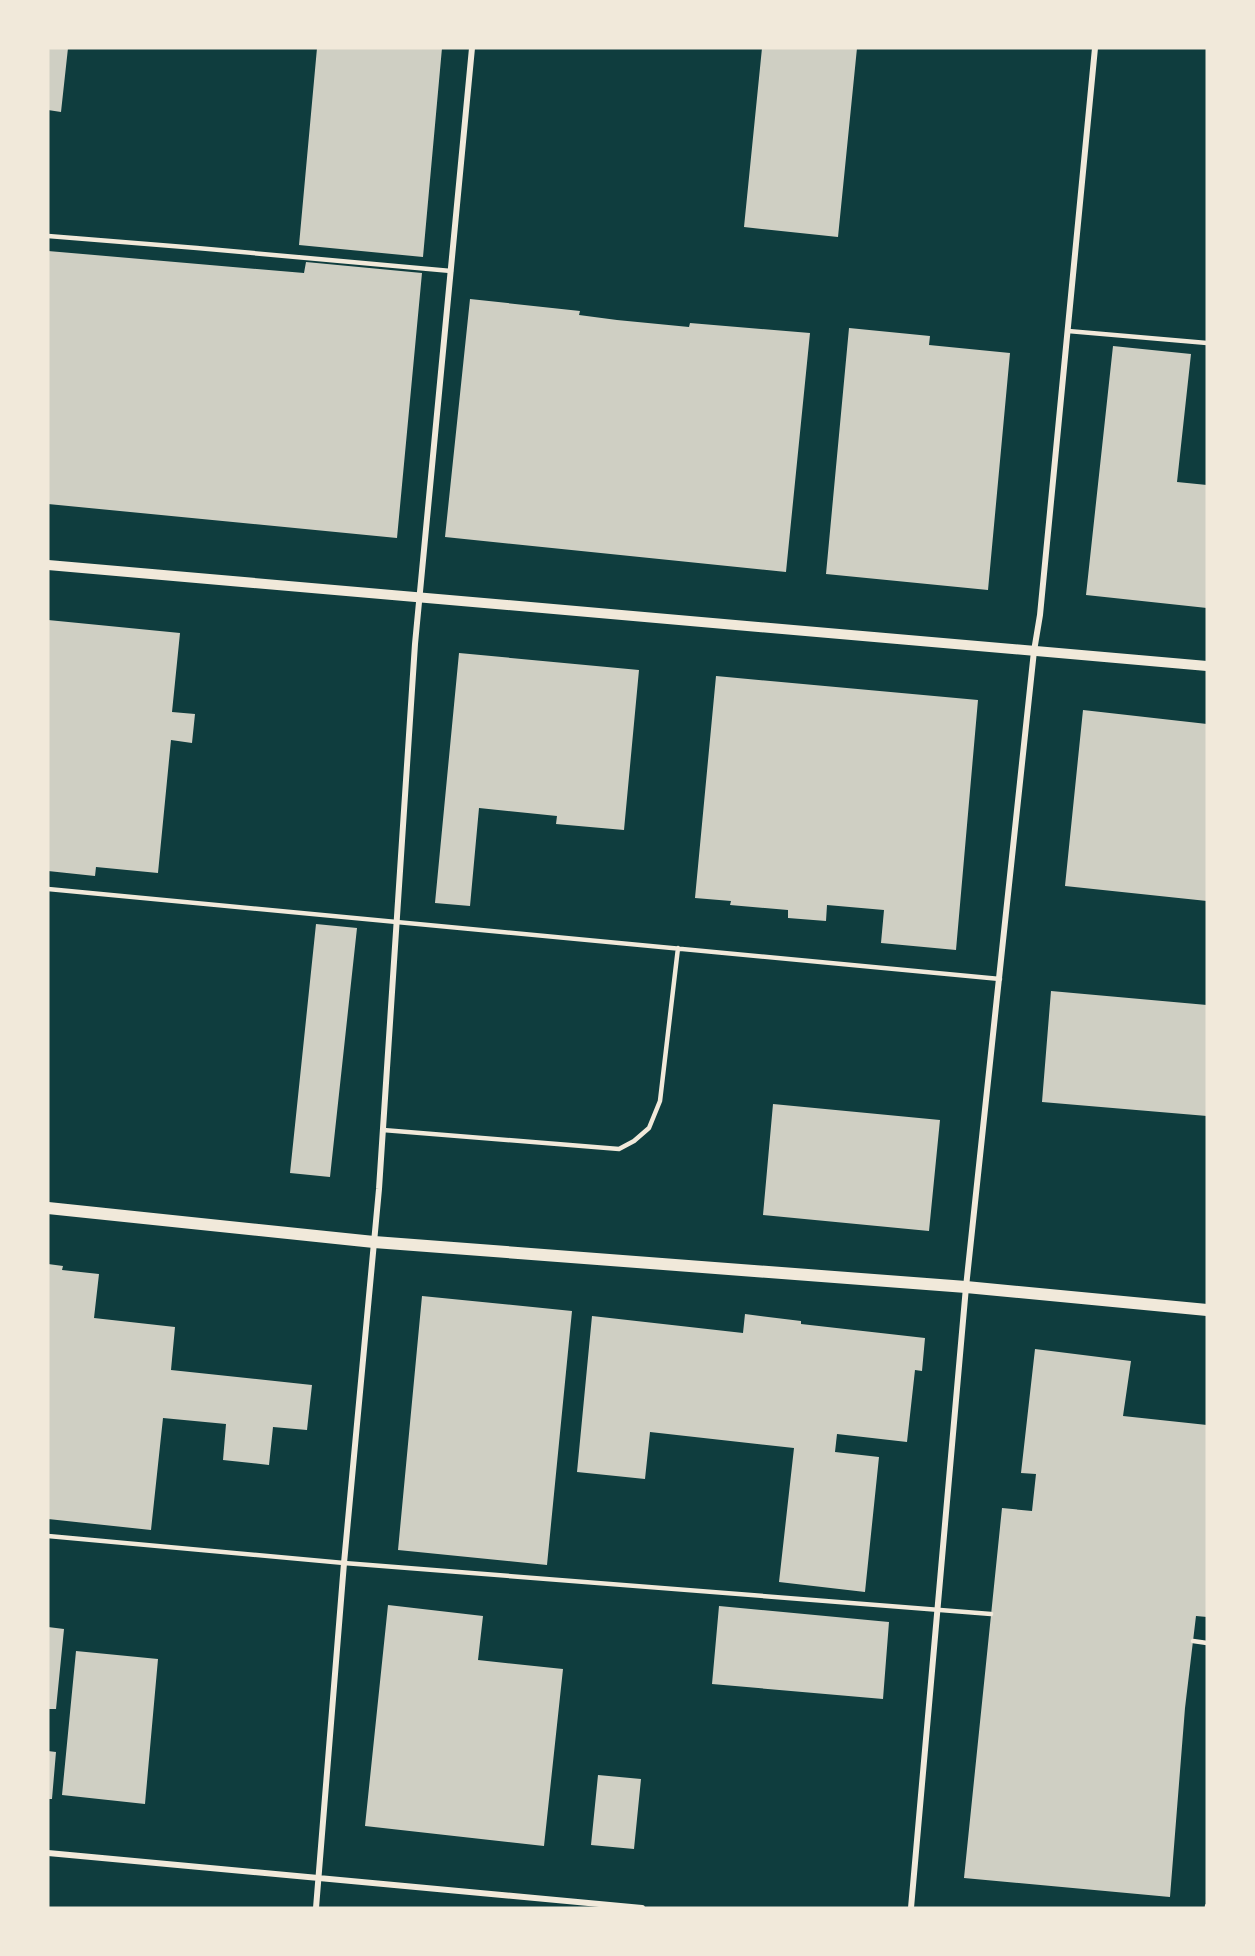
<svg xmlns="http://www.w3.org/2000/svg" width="1255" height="1956" font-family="Cabin,sans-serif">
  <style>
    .building { fill: #cfcfc3 }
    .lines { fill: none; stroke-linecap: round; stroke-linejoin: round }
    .service { stroke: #f1e9da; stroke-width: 4.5 }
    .minor { stroke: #f1e9da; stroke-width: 6 }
    .tertiary { stroke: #f1e9da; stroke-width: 10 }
    .secondary { stroke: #f1e9da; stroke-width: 12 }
  </style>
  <rect width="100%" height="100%" fill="#0f3d3e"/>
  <!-- building -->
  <path class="building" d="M48 48H68L61 112 48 110Z
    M317 48H442L423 257 299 245Z
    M762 48H857L838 237 744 227Z
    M48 251 304 273 306 262 422 273 397 538 48 504Z
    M470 299 580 311 579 315 617 320 689 327 690 323 810 333 786 572 445 537Z
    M849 328 930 336 929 345 1010 353 988 590 826 574Z
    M1113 346 1191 354 1177 482 1207 485V608L1086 595Z
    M48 620 180 633 172 712 195 714 192 743 171 740 158 873 96 867 95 876 48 871Z
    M459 653 639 670 624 830 556 824 557 816 479 808 470 906 435 903Z
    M716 676 978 700 956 950 881 943 884 910 827 905 826 921 788 918V910L730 905 731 901 695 898Z
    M1083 710 1207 724V901L1065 886Z
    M316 924 357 928 330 1177 290 1173Z
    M1051 991 1207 1005V1116L1042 1102Z
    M773 1104 940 1120 929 1231 763 1215Z
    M48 1264 63 1266 62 1270 99 1274 94 1318 175 1327 171 1370 312 1385 307 1430 273 1427 269 1465 223 1460 226 1424 163 1418 151 1530 48 1519Z
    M422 1296 572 1311 547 1565 398 1550Z
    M745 1314 801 1321V1324L925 1338 922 1371 915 1370 907 1442 837 1434 835 1452 879 1457 865 1592 779 1582 794 1448 650 1432 645 1479 577 1472 592 1316 743 1333Z
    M1035 1349 1131 1361 1123 1416 1207 1425V1617L1196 1616 1185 1708 1170 1897 964 1878 1002 1508 1032 1511 1036 1474 1021 1473Z
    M388 1605 483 1616 478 1660 563 1669 544 1846 365 1826Z
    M719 1606 889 1622 883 1699 712 1684Z
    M48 1627 64 1629 56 1709H48Z
    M76 1651 158 1659 145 1804 62 1795Z
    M48 1751 56 1752 52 1799H48Z
    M598 1775 641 1779 634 1849 591 1845Z"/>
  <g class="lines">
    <!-- service -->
    <path class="service" d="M48 236 197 248 451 271
      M1068 331 1207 343
      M48 889 1000 979
      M383 1130 619 1149 634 1141 649 1128 660 1101 678 948
      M48 1536 344 1563 991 1614
      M1193 1641 1207 1643
      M1207 1908V1906"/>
    <!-- minor -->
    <path class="minor" d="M48 1853 642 1908
      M316 1908 344 1563 379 1189 415 644 472 48
      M911 1908 966 1287 1034 651 1040 615 1095 48"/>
    <!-- tertiary -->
    <path class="tertiary" d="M48 565 1207 666"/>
    <!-- secondary -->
    <path class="secondary" d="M48 1208 374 1242 966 1287 1207 1310"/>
  </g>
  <!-- border -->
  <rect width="1255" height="1956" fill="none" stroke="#f1e9da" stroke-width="99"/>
</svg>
